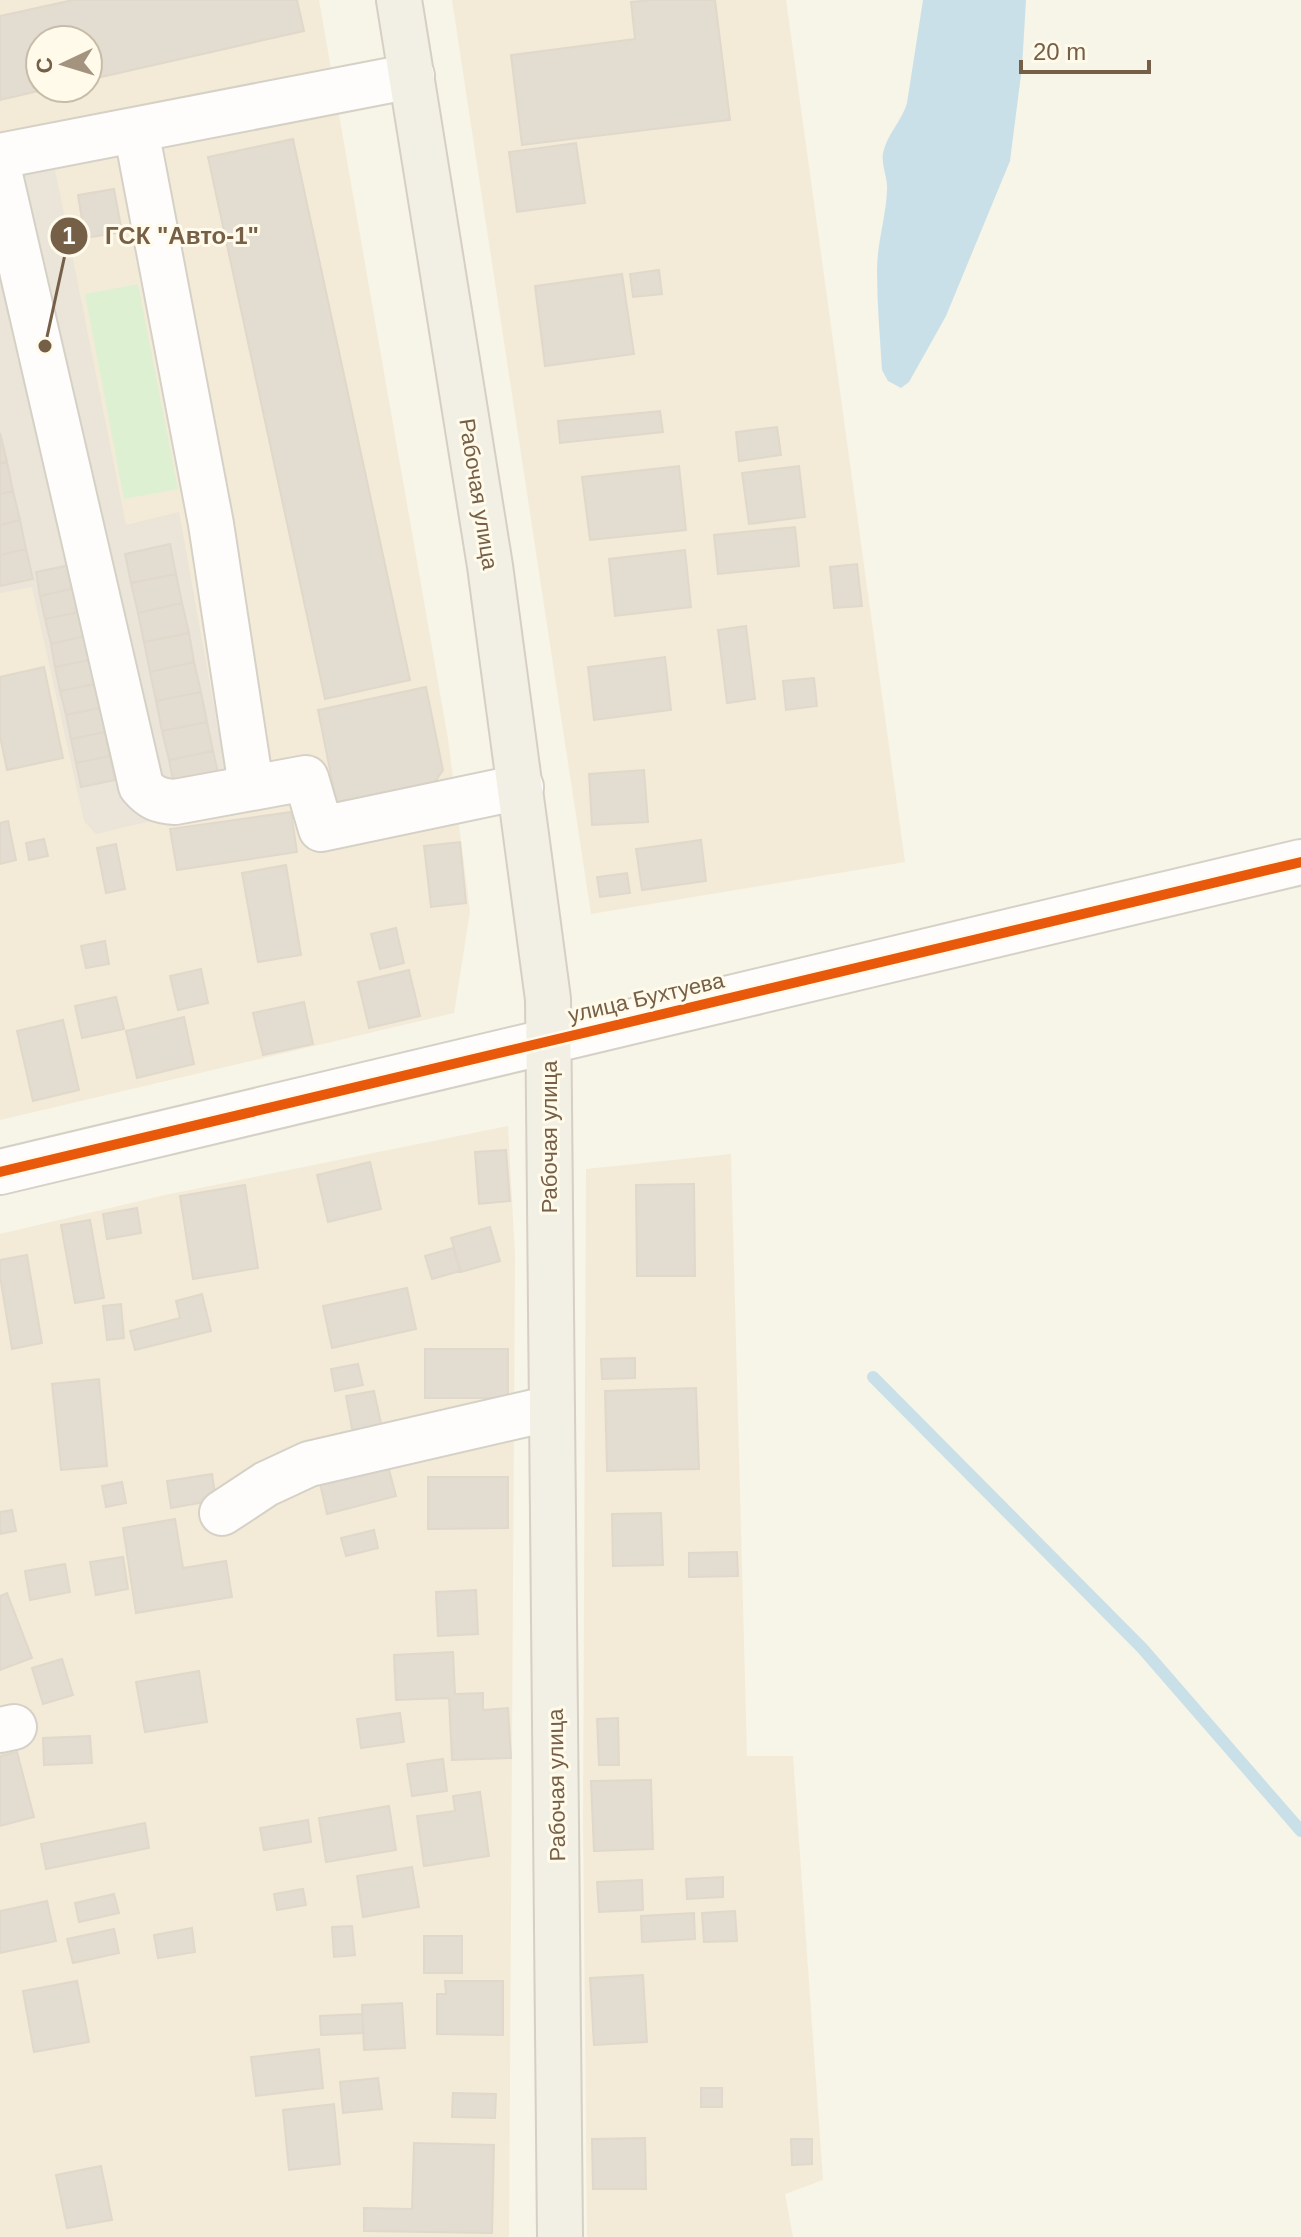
<svg xmlns="http://www.w3.org/2000/svg" width="1301" height="2237" font-family="Helvetica,sans-serif">
  <style>
    .residential { fill: #f3ebd8; fill-rule: evenodd }
    .industrial { fill: #eae4d9 }
    .green { fill: #def0d2 }
    .water { fill: #c9e0e8 }
    .lines { fill: none; stroke-linecap: round; stroke-linejoin: round }
    .stream { stroke: #c9e0e8; stroke-width: 12 }
    .building { fill: #e3dcd0; stroke: #e0d8ca; stroke-width: 2 }
    .minor-casing { stroke: #d6d1c7; stroke-width: 48 }
    .major-casing { stroke: #d6cfc4; stroke-width: 48 }
    .minor { stroke: #fefdfc; stroke-width: 44 }
    .major { stroke: #f2efe4; stroke-width: 44 }
    .cycleway-casing { stroke: #fffae9; stroke-width: 15 }
    .cycleway { stroke: #e8590c; stroke-width: 10 }
    .labels { text-anchor: middle; stroke-width: 6; stroke-linejoin: round; paint-order: stroke }
    .street-label { font-size: 22px; fill: #765f47; stroke: #fffae9 }
    .leader { fill: none; stroke: #765f47; stroke-width: 3 }
    .callout-dot { fill: #765f47; stroke: #fffae9; stroke-width: 3 }
    .mark-label { font-size: 24px; text-anchor: middle; font-weight: bold; fill: #fff }
    .callout-label { font-size: 24px; text-anchor: middle; font-weight: bold; fill: #765f47; stroke: #fffae9; stroke-width: 6; stroke-linejoin: round; paint-order: stroke }
  </style>
  <rect width="100%" height="100%" fill="#f7f4e8"/>
  <!-- residential -->
  <path class="residential" d="M0 0H319L448 739 470 911 454 1013 0 1120ZM40 40H88V88H40Z
    M452 0H786L905 862 591 914Z
    M508 1126 515 1255 509 2237H0V1234L165 1195Z
    M731 1154 747 1756H793L823 2180 785 2194 793 2237H587L583 1818 586 1169Z"/>
  <!-- industrial -->
  <path class="industrial" d="M55 169 126 525 179 512 231 802 96 834 84 821 32 587 0 593V180Z"/>
  <!-- green -->
  <path class="green" d="M138 284 178 489 124 499 85 294Z"/>
  <!-- water -->
  <path class="water" d="M923 0H1026L1022 67 1010 161 946 316 909 382 901 388 888 381 882 370C880 337 877 304 877 271 877 243 886 217 887 190 888 178 881 166 883 153 887 134 902 121 907 103Z"/>
  <g class="lines">
    <!-- stream -->
    <path class="stream" d="M873 1377 1142 1648 1301 1831"/>
  </g>
  <!-- building -->
  <path class="building" d="M73 0H297L304 31 88 80V40H40V88H51L0 100V16Z
    M651 0H715L730 120 522 145 511 55 635 39 631 2Z
    M293 139 410 680 325 699 208 157Z
    M576 143 585 203 517 212 509 152Z
    M114 189 122 232 85 238 78 195Z
    M659 270 662 294 633 297 630 274Z
    M622 274 634 354 545 366 535 286Z
    M660 411 663 432 560 443 558 421Z
    M777 427 781 455 739 461 736 432Z
    M0 433 7 462 0 463Z
    M7 462 13 491 0 494V463Z
    M679 466 686 530 590 540 582 477Z
    M799 466 805 517 749 524 742 473Z
    M13 491 20 520 0 525V494Z
    M20 520 26 549 0 555V525Z
    M795 527 799 566 718 574 714 535Z
    M170 544 176 574 131 583 125 554Z
    M26 549 33 579 0 586V555Z
    M685 550 691 607 615 616 609 559Z
    M857 564 862 606 834 608 830 567Z
    M70 565 75 588 40 596 36 572Z
    M176 574 182 603 138 613 131 583Z
    M75 588 79 612 45 619 40 596Z
    M182 603 189 633 144 642 138 613Z
    M79 612 85 636 51 644 45 619Z
    M746 626 755 699 727 703 718 630Z
    M189 633 194 662 150 672 144 642Z
    M85 636 90 660 55 667 51 644Z
    M665 657 671 710 594 720 588 667Z
    M90 660 95 684 60 691 55 667Z
    M194 662 201 692 156 701 150 672Z
    M44 667 63 758 7 770 0 737V677Z
    M814 678 817 706 786 710 783 681Z
    M95 684 100 708 66 715 60 691Z
    M426 687 443 770 424 798 339 815 318 710Z
    M201 692 207 722 162 731 156 701Z
    M100 708 105 732 71 739 66 715Z
    M207 722 213 751 169 760 162 731Z
    M105 732 110 756 76 763 71 739Z
    M213 751 220 781 175 790 169 760Z
    M110 756 115 780 81 787 76 763Z
    M644 770 648 822 592 825 589 774Z
    M291 812 297 852 177 870 170 829Z
    M8 821 16 860 0 864V823Z
    M44 839 48 856 29 860 26 843Z
    M701 840 706 881 642 890 636 849Z
    M460 842 466 903 431 907 424 846Z
    M116 844 125 889 106 893 97 848Z
    M286 865 301 955 258 962 242 873Z
    M627 873 630 893 600 897 597 877Z
    M396 928 404 963 380 969 371 934Z
    M105 941 109 964 86 968 81 946Z
    M201 969 208 1003 178 1010 170 976Z
    M409 970 420 1016 369 1028 358 982Z
    M116 997 124 1029 82 1038 75 1006Z
    M304 1002 313 1044 263 1055 253 1013Z
    M184 1017 194 1064 137 1078 126 1031Z
    M63 1020 79 1090 33 1101 17 1031Z
    M506 1150 510 1201 479 1204 475 1152Z
    M370 1162 381 1209 328 1222 317 1175Z
    M694 1184 695 1276H637L636 1185Z
    M245 1185 258 1268 193 1279 180 1196Z
    M137 1208 141 1233 107 1239 103 1214Z
    M90 1220 104 1298 75 1303 61 1225Z
    M490 1227 500 1261 461 1272 451 1238Z
    M453 1248 460 1271 432 1279 425 1256Z
    M27 1255 42 1343 12 1349 0 1276V1260Z
    M407 1288 416 1329 332 1348 323 1306Z
    M202 1294 211 1331 135 1350 130 1331 180 1318 176 1301Z
    M121 1304 124 1338 107 1340 103 1306Z
    M425 1349H508V1398H425Z
    M635 1358V1378L602 1379 601 1359Z
    M358 1364 363 1385 335 1391 331 1369Z
    M99 1379 107 1466 61 1470 52 1384Z
    M696 1388 699 1469 607 1471 605 1391Z
    M374 1391 382 1428 353 1434 346 1396Z
    M387 1462 396 1496 327 1514 319 1479Z
    M212 1474 216 1500 171 1508 167 1481Z
    M428 1477H508V1528L428 1529Z
    M122 1482 126 1503 106 1507 102 1486Z
    M12 1510 16 1531 0 1534V1512Z
    M661 1513 663 1565 613 1566 612 1514Z
    M175 1519 183 1568 226 1561 232 1597 136 1613 123 1528Z
    M374 1530 378 1548 346 1556 341 1538Z
    M737 1552 738 1576 689 1577V1553Z
    M123 1557 128 1589 96 1595 90 1562Z
    M65 1564 70 1592 30 1600 25 1571Z
    M476 1590 478 1634 438 1636 436 1592Z
    M7 1593 32 1658 0 1670V1596Z
    M453 1652 455 1694 483 1693V1710L508 1708 511 1758 452 1760 449 1698 396 1700 394 1655Z
    M62 1659 73 1695 43 1704 32 1668Z
    M199 1671 207 1722 145 1732 136 1682Z
    M400 1713 404 1742 361 1748 357 1719Z
    M618 1718 619 1765H599L597 1719Z
    M90 1736 92 1763 44 1765 43 1738Z
    M17 1752 34 1817 0 1826V1756Z
    M443 1759 447 1791 412 1796 407 1764Z
    M651 1780 653 1849 594 1851 591 1781Z
    M480 1792 489 1856 424 1866 417 1816 455 1811 453 1796Z
    M389 1806 396 1850 326 1862 319 1818Z
    M308 1820 311 1842 264 1850 260 1828Z
    M145 1823 149 1848 46 1869 41 1844Z
    M412 1867 419 1907 363 1917 357 1876Z
    M723 1877V1897L687 1899 686 1879Z
    M642 1880 643 1910 599 1912 597 1882Z
    M303 1889 306 1905 277 1910 274 1894Z
    M114 1894 119 1913 79 1922 75 1903Z
    M47 1901 56 1941 0 1953V1911Z
    M735 1911 737 1941 704 1942 702 1913Z
    M694 1913 695 1939 642 1942 641 1916Z
    M352 1926 355 1955 334 1957 332 1927Z
    M192 1928 195 1952 158 1958 154 1935Z
    M114 1929 119 1953 73 1963 67 1939Z
    M424 1936H462V1973H424Z
    M643 1975 647 2042 594 2045 590 1978Z
    M77 1981 89 2042 34 2052 23 1991Z
    M445 1981H503V2035L437 2034V1994H446Z
    M402 2003 405 2048 364 2050 362 2005Z
    M362 2014 364 2033 321 2035 320 2016Z
    M319 2049 323 2088 256 2096 251 2057Z
    M378 2078 382 2109 343 2113 340 2082Z
    M701 2088H722V2107H701Z
    M453 2093 496 2094 495 2118 452 2117Z
    M334 2104 340 2164 289 2170 283 2110Z
    M645 2138 646 2189H593L592 2139Z
    M791 2139H812V2164L792 2165Z
    M414 2143 494 2145 492 2233 364 2231V2208L412 2209Z
    M101 2166 112 2220 67 2228 56 2175Z"/>
  <g class="lines">
    <!-- minor casing -->
    <g class="minor-casing">
      <path id="minor" d="M136 130 211 524 251 786
        M0 156 412 76
        M0 175 141 786C151 798 159 801 175 802L306 778 321 829 521 787
        M0 1172 1301 862
        M222 1513 266 1484 309 1464 552 1408
        M0 1730 14 1727"/>
    </g>
    <!-- major casing -->
    <g class="major-casing">
      <path id="major" d="M399 0 490 566 548 999 560 2237"/>
    </g>
    <!-- minor -->
    <use href="#minor" class="minor"/>
    <!-- major -->
    <use href="#major" class="major"/>
    <!-- cycleway casing -->
    <g class="cycleway-casing">
      <path id="cycleway" d="M0 1172 1301 862"/>
    </g>
    <!-- cycleway -->
    <use href="#cycleway" class="cycleway"/>
  </g>
  <g class="labels">
    <!-- street labels -->
    <g class="street-label">
      <text transform="translate(479 494) rotate(81)" y="8">Рабочая улица</text>
      <text transform="translate(646 997) rotate(-13)" y="8">улица Бухтуева</text>
      <text transform="translate(549 1137) rotate(-90)" y="8">Рабочая улица</text>
      <text transform="translate(556 1785) rotate(-91)" y="8">Рабочая улица</text>
    </g>
  </g>
  <!-- callouts -->
  <path class="leader" d="M45 346L69 236"/>
  <g class="callout-dot">
    <circle cx="45" cy="346" r="8"/>
    <circle cx="69" cy="236" r="20"/>
  </g>
  <g class="mark-label">
    <text x="69" y="244">1</text>
  </g>
  <g class="callout-label">
    <text x="182" y="244">ГСК "Авто-1"</text>
  </g>
  <!-- north arrow -->
  <g transform="translate(64 64) rotate(266)"><circle r="38" fill="#fffae9" stroke="#c8bca8" stroke-width="2"/>
  <path d="M0-6L14 30L0 20L-14 30Z" fill="#a3937f"/>
  <text y="-12" font-size="22" font-weight="bold" text-anchor="middle" fill="#765f47">С</text>
  </g>
  <!-- scale -->
  <path d="M1021 60v12h128v-12" fill="none" stroke="#765f47" stroke-width="4"/>
  <text x="1033" y="60" font-size="24" fill="#765f47" stroke="#fffae9" stroke-width="6" paint-order="stroke">20 m</text>
</svg>
